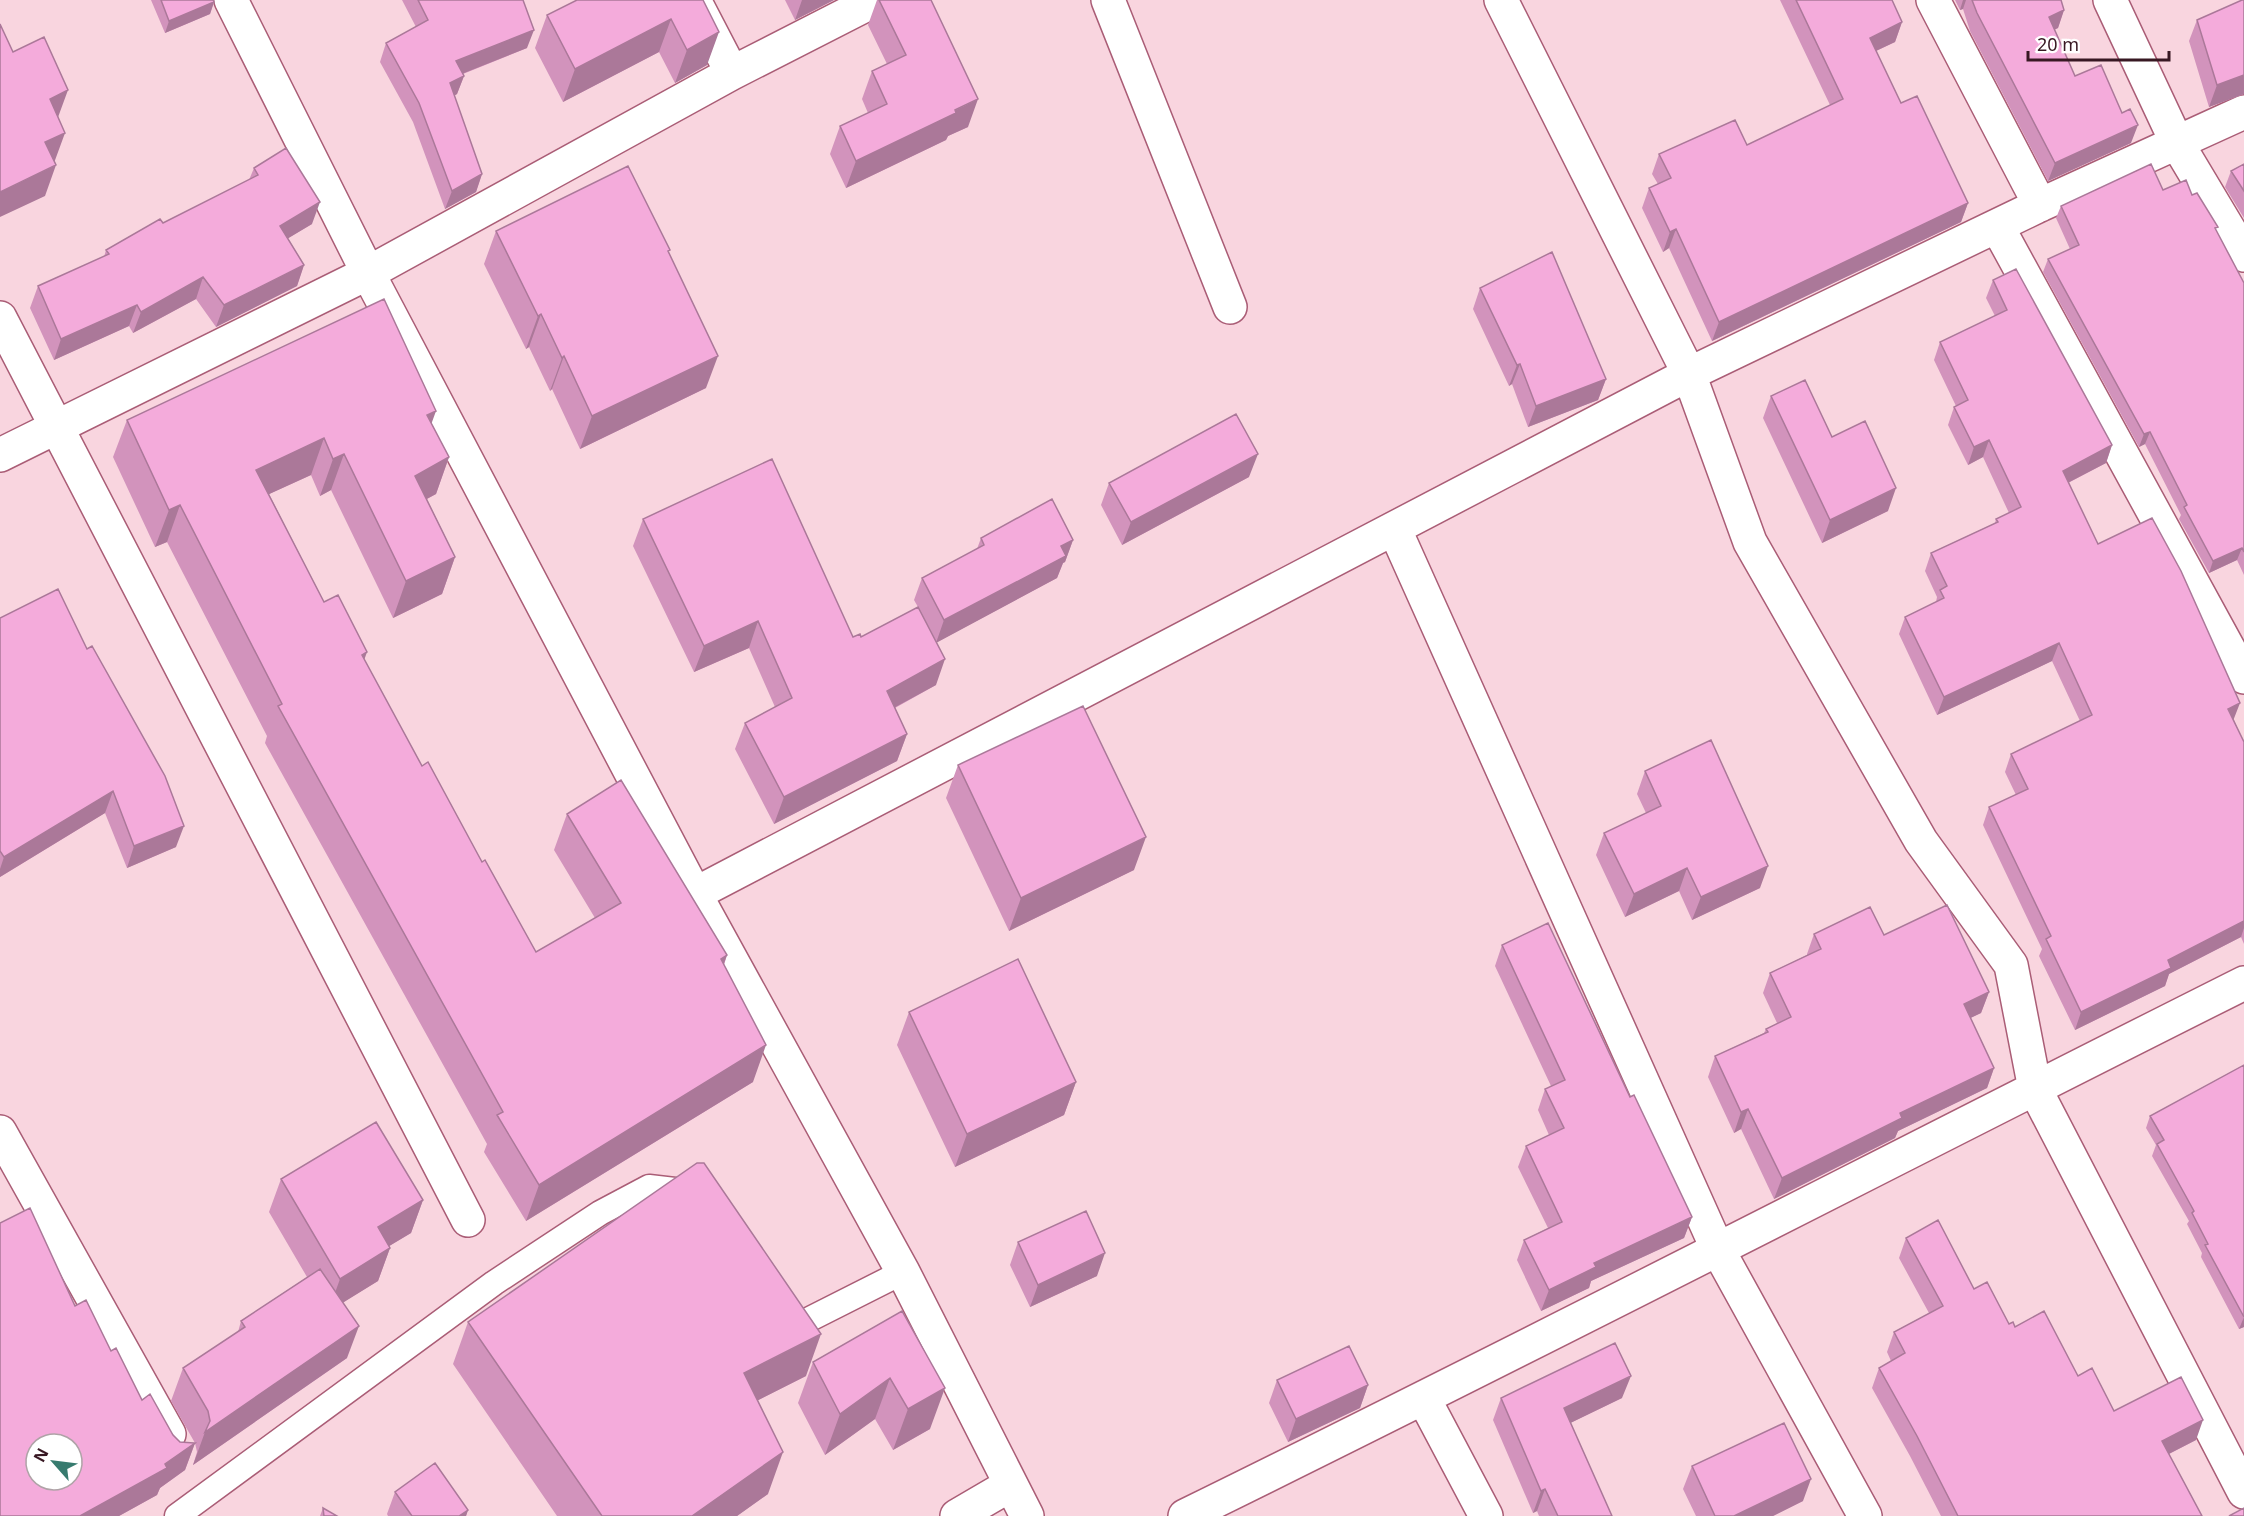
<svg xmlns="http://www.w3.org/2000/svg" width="2244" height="1516" font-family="'Noto Sans',sans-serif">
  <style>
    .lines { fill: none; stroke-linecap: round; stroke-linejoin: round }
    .lane-casing { stroke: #aa5d76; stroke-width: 27 }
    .street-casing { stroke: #aa5d76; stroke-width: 36 }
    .lane { stroke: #fff; stroke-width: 24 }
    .street { stroke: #fff; stroke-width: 33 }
    .wall { fill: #d293bc }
    .shaded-wall { fill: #ab7899 }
    .building { fill: #f4abdb; stroke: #ab7899; stroke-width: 1.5; fill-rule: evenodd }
  </style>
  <rect width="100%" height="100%" fill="#f9d5df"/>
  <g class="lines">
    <!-- lane casing -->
    <g class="lane-casing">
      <path id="lane" d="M785 1310 790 1318 802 1323 903 1272
        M177 1516 494 1283 600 1213 649 1187 692 1192"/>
    </g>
    <!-- street casing -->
    <g class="street-casing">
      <path id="street" d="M231 0 368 273 695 894 903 1272 1027 1516
        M694 0 732 73
        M1108 0 1230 307
        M1501 0 1689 374 1750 542 1921 841 2011 965 2035 1089 2244 1492
        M1933 0 2040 205
        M2110 0 2177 143 2244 255
        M1997 226 2244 677
        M0 318 468 1220
        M0 455 368 273 732 73 875 0
        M1395 530 1717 1248 1865 1516
        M695 894 1689 374 2040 205 2244 112
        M0 1132 169 1434
        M1424 1399 1486 1516
        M957 1516 1010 1485
        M1185 1516C1540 1342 1891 1160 2244 983"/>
    </g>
    <!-- lane -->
    <use href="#lane" class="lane"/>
    <!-- street -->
    <use href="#street" class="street"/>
  </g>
  <!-- wall -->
  <path class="wall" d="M151 0H213L214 2 210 14 165 33Z
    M402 0H523L527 48 463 74 464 76 457 94 454 96 482 174 476 192 445 209 413 122 380 62 386 43 416 27Z
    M703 0 707 65 675 83 659 52 563 102 535 48 547 15Z
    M785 0H834L795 20Z
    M877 0H931L968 127 948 136 946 140 846 188 830 154 840 126 868 113 862 99 872 71 887 64 868 25Z
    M1780 0H1892L1902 22 1895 42 1876 51 1901 103 1968 203 1961 222 1712 341 1669 248 1663 252 1642 208 1649 188 1658 184 1652 174 1659 154 1747 145 1830 105Z
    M1955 0H2061L2064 10 2058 28 2054 30 2075 76 2131 143 2048 181 1970 31 1963 9 1960 10Z
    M2197 20 2244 94 2209 107 2189 41Z
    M2244 164V218L2225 187 2231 171Z
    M254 168 312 224 288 238 304 265 297 286 216 327 196 299 133 333 129 326 54 360 30 308 38 286 104 257 106 250 163 223 249 180Z
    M2163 190 2192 195 2216 231 2244 283V575L2237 560 2209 573 2179 519 2181 515 2145 444 2139 447 2043 272 2048 259 2070 249 2056 218 2061 206Z
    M496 231 669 253 706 388 580 449 552 389 550 391 529 347 526 349 484 264Z
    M1993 280 2112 445 2106 463 2068 483 2098 544 2234 720 2244 743V944L2241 937 2169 974 2165 986 2075 1030 2039 956 2042 949 1983 825 1989 807 2016 795 2005 772 2011 754 2080 721 2052 661 1937 715 1899 634 1905 617 1936 602 1937 597 1925 571 1931 553 1995 523 1996 519 2009 513 1983 457 1968 465 1948 425 1954 407 1956 406 1934 360 1940 342 1995 316 1986 298Z
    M1480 288 1606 379 1598 400 1528 427 1512 384 1509 386 1473 309Z
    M1771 396 1832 437 1888 511 1822 543 1763 418Z
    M127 420 431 423 449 457 436 494 427 499 455 557 442 594 393 618 331 490 320 496 311 475 269 494 324 602 364 660 422 766 482 862 536 952 595 918 554 850 567 814 727 955 724 965 753 1082 526 1221 484 1152 487 1144 265 743 267 736 167 542 155 547 113 457Z
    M1249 477 1122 545 1101 505 1109 483Z
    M643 519 853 637H861L918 607 914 600 922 578 977 549 981 538 1073 540 1065 562 1063 563 1057 578 937 642 936 685 895 708 907 734 897 761 774 824 735 749 745 723 775 707 749 648 694 672 633 546Z
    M0 618 176 847 127 868 105 813 0 877Z
    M958 765 1134 870 1009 931 946 798Z
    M1645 771 1760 888 1692 920 1679 891 1625 917 1596 855 1604 833 1646 813 1637 794Z
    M1814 934 1884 935 1989 992 1981 1013 1970 1018 1994 1068 1987 1088 1898 1131 1895 1138 1774 1199 1741 1129 1734 1133 1708 1077 1715 1056 1764 1033 1766 1029 1777 1023 1763 993 1770 973 1807 955V954Z
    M1502 945 1630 1097 1692 1217 1684 1238 1591 1281 1589 1288 1541 1311 1517 1260 1524 1240 1548 1228 1518 1167 1526 1146 1549 1135 1538 1110 1545 1089 1551 1086 1495 966Z
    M909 1012 1076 1082 1064 1115 955 1167 897 1045Z
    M2244 1065V1327L2239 1329 2201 1257 2202 1253 2187 1224 2189 1221 2152 1156 2156 1145 2146 1128 2150 1116Z
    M281 1179 423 1200 411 1233 389 1246 390 1248 378 1281 343 1302 347 1358 193 1465 197 1452 195 1443 185 1470 160 1488 157 1495 119 1516H0L75 1306 111 1351 142 1400 180 1442 195 1443 171 1401 183 1368 238 1332 241 1321 307 1277 269 1212Z
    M1906 1238 1974 1289 2009 1324 2015 1327 2078 1376 2114 1411 2196 1440 2169 1454 2202 1516H1941L1910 1456 1872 1388 1879 1368 1891 1361 1887 1352 1894 1332 1929 1313 1899 1258Z
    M1018 1242 1097 1276 1030 1307 1010 1265Z
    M902 1311 930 1429 893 1450 875 1419 825 1455 798 1403 813 1362Z
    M468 1322 806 1376 758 1400 768 1494 737 1516H557L453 1364Z
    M1277 1380 1368 1385 1360 1408 1288 1442 1269 1403Z
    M1501 1398H1622L1570 1423 1612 1516H1539L1537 1511 1533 1513 1493 1420Z
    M1692 1466 1803 1501 1773 1516H1696L1683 1489Z
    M395 1492 468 1510 466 1516H388L387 1514Z
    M323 1508 337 1516H320Z"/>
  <!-- shaded-wall -->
  <path class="shaded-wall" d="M802 0H834L795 20Z
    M1963 0H1966L1963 9 1960 10Z
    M214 2 210 14 165 33 169 21Z
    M2064 10 2058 28 2042 35 2049 17Z
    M671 19 659 52 563 102 575 69Z
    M1902 22 1895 42 1863 57 1870 38Z
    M534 30 527 48 449 79 456 61Z
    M719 32 707 65 675 83 687 50Z
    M2244 75V94L2209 107 2217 85Z
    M464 76 457 94 443 102 450 83Z
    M68 90 57 120 50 99Z
    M978 99 968 127 948 136 946 140 846 188 856 161Z
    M2138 125 2131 143 2048 181 2055 163Z
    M65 133 54 163 45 142Z
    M56 165 45 196 0 217V192Z
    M482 174 476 192 445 209 452 191Z
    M320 202 312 224 272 248 280 226Z
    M1968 203 1961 222 1712 341 1719 322Z
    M1676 229 1669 248 1663 252 1670 232Z
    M304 265 297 286 216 327 224 305Z
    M203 277 196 299 133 333 141 312Z
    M137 305 129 326 54 360 61 339Z
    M541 314 529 347 526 349 538 316Z
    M564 356 552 389 550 391 562 358Z
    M718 356 706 388 580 449 592 416Z
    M1520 364 1512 384 1509 386 1517 365Z
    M1606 379 1598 400 1528 427 1536 406Z
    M436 411 423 447 427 415Z
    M2150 432 2145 444 2139 447 2144 434Z
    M324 438 311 475 243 506 256 470Z
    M1989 440 1983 457 1968 465 1974 447Z
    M2112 445 2106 463 2056 489 2063 471Z
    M344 454 331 490 320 496 333 459Z
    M1258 454 1249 477 1122 545 1131 522Z
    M449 457 436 494 402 512 415 476Z
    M1896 488 1888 511 1822 543 1830 520Z
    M180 505 167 542 155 547 169 510Z
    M1073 540 1065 562 1063 563 1057 578 936 643 944 620 1061 546Z
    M2242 548 2237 560 2209 573 2213 561Z
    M455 557 442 594 393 618 406 581Z
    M758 621 749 648 694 672 704 646Z
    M2059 643 2052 661 1937 715 1944 697Z
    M367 652 354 689 362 655Z
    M945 659 936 685 877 717 887 691Z
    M2240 703 2233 721 2228 709Z
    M907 734 897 761 774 824 784 797Z
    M113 791 105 813 0 877V869L4 857Z
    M184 826 176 847 127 868 134 846Z
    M1146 837 1134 870 1009 931 1021 898Z
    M1768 866 1760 888 1692 920 1701 897Z
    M1687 868 1679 891 1625 917 1634 894Z
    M2244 921V928L2241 937 2169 974 2165 986 2075 1030 2081 1012 2168 960Z
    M727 955 714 991 721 959Z
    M1989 992 1981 1013 1956 1025 1964 1004Z
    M766 1045 753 1082 526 1221 539 1185Z
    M1994 1068 1987 1088 1898 1131 1895 1138 1774 1199 1782 1178 1900 1113Z
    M1076 1082 1064 1115 955 1167 967 1134Z
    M1748 1109 1741 1129 1734 1133 1741 1112Z
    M423 1200 411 1233 366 1260 378 1227Z
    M1692 1217 1684 1238 1591 1281 1589 1288 1541 1311 1549 1290 1594 1263Z
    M390 1248 378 1281 328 1312 340 1279Z
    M1105 1253 1097 1276 1030 1307 1038 1285Z
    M2244 1317V1327L2239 1329Z
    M359 1326 347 1358 193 1465 205 1432Z
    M821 1334 806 1376 729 1415 744 1373Z
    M1631 1376 1622 1398 1556 1430 1564 1408Z
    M890 1378 875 1419 825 1455 840 1414Z
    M1368 1385 1360 1408 1288 1442 1296 1419Z
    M945 1388 930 1429 893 1450 908 1409Z
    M2203 1420 2196 1440 2155 1461 2162 1441Z
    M195 1443 185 1470 160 1488 157 1495 119 1516H80L165 1464Z
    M783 1452 768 1494 737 1516H692Z
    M1811 1479 1803 1501 1773 1516H1734Z
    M1545 1489 1537 1511 1533 1513 1541 1491Z
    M468 1510 466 1516H459Z"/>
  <!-- building -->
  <path class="building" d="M161 0H213L214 2 169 21Z
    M418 0H523L534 30 456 61 464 76 450 83 482 174 452 191 419 103 386 43 428 20Z
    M577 0H703L719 32 687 50 671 19 575 69 547 15Z
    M879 0H931L978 99 955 110 956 113 856 161 840 126 887 104 872 71 906 55Z
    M1796 0H1892L1902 22 1870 38 1901 103 1917 96 1968 203 1719 322 1676 229 1670 232 1649 188 1671 178 1659 154 1735 120 1747 145 1843 99Z
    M1972 0H2061L2064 10 2049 17 2075 76 2101 65 2122 113 2130 109 2138 125 2055 163 1977 13Z
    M2242 0H2244V75L2217 85 2197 20Z
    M0 24 13 52 44 37 68 90 50 99 65 133 45 142 56 165 0 192Z
    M286 148 320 202 280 226 304 265 224 305 203 277 141 312 137 305 61 339 38 286 109 254 106 250 160 219 163 223 258 175 254 168Z
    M2151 164 2163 190 2186 180 2192 195 2197 193 2218 227 2215 228 2244 283V552L2242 548 2213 561 2184 507 2187 505 2150 432 2144 434 2048 259 2079 245 2061 206Z
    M2244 164V191L2231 171Z
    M628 166 670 250 668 251 718 356 592 416 564 356 562 358 541 314 538 316 496 231Z
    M1552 252 1606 379 1536 406 1520 364 1517 365 1480 288Z
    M2016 269 2112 445 2063 471 2098 544 2152 518 2181 571 2240 703 2228 709 2244 742V921L2168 960 2171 968 2081 1012 2046 939 2051 936 1989 807 2028 789 2011 754 2092 715 2059 643 1944 697 1905 617 1944 598 1940 590 1947 586 1931 553 1998 522 1996 519 2021 507 1989 440 1974 447 1954 407 1968 400 1940 342 2007 310 1993 280Z
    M384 299 436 411 427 415 449 457 415 476 455 557 406 581 344 454 333 459 324 438 256 470 324 602 338 595 367 652 362 655 422 766 428 762 482 862 485 860 536 952 621 903 567 814 621 780 727 955 721 959 766 1045 539 1185 497 1115 503 1112 278 706 282 704 180 505 169 510 127 420Z
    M1805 380 1832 437 1865 421 1896 488 1830 520 1771 396Z
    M1236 414 1258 454 1131 522 1109 483Z
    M772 459 853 637 860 634 861 637 918 607 945 659 887 691 907 734 784 797 745 723 792 698 758 621 704 646 643 519Z
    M1052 499 1073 540 1061 546 1066 556 944 620 922 578 984 545 981 538Z
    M58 589 87 649 92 646 165 776 184 826 134 846 113 791 4 857 0 851V618Z
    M1083 706 1146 837 1021 898 958 765Z
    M1711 740 1768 866 1701 897 1687 868 1634 894 1604 833 1661 806 1645 771Z
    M1947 905 1989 992 1964 1004 1994 1068 1900 1113 1902 1118 1782 1178 1748 1109 1741 1112 1715 1056 1768 1032 1766 1029 1791 1017 1770 973 1821 949 1814 934 1870 907 1884 935Z
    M1548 923 1630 1097 1634 1095 1692 1217 1594 1263 1596 1267 1549 1290 1524 1240 1562 1222 1526 1146 1564 1128 1545 1089 1565 1080 1502 945Z
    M1018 959 1076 1082 967 1134 909 1012Z
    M2244 1065V1317L2205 1245 2208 1244 2192 1213 2194 1211 2157 1144 2164 1140 2150 1116Z
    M376 1122 423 1200 378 1227 390 1248 340 1279 281 1179Z
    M697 1163H704L821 1334 744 1373 783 1452 692 1516H602L468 1322Z
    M30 1208 75 1306 86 1300 111 1351 116 1348 142 1400 150 1394 173 1435 180 1442 195 1443 165 1464 167 1468 80 1516H0V1223ZM36 1444H72V1480H36Z
    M1086 1211 1105 1253 1038 1285 1018 1242Z
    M1938 1220 1974 1289 1987 1282 2009 1324 2013 1322 2015 1327 2044 1311 2078 1376 2092 1368 2114 1411 2181 1377 2203 1420 2162 1441 2202 1516H1958L1917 1436 1879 1368 1905 1353 1894 1332 1943 1306 1906 1238Z
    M320 1269 359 1326 205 1432 210 1421 208 1411 183 1368 245 1327 241 1321Z
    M902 1311 945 1388 908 1409 890 1378 840 1414 813 1362Z
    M1615 1343 1631 1376 1564 1408 1612 1516H1558L1545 1489 1541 1491 1501 1398Z
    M1349 1346 1368 1385 1296 1419 1277 1380Z
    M1784 1423 1811 1479 1734 1516H1715L1692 1466Z
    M435 1463 468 1510 459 1516H412L395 1492Z
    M323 1508 337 1516H324Z
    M2244 1508V1516H2229Z"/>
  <!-- north arrow -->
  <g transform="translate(54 1462) rotate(298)"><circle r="28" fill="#ffffff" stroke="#afa3a7" stroke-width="1.5"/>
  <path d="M0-4.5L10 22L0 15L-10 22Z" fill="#377b6f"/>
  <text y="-9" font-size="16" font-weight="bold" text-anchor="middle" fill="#381823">N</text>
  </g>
  <!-- scale -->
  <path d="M2028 51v9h141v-9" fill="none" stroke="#381823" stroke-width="3"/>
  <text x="2037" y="51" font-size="18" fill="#381823" stroke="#ffffff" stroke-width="4.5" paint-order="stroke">20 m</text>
</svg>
